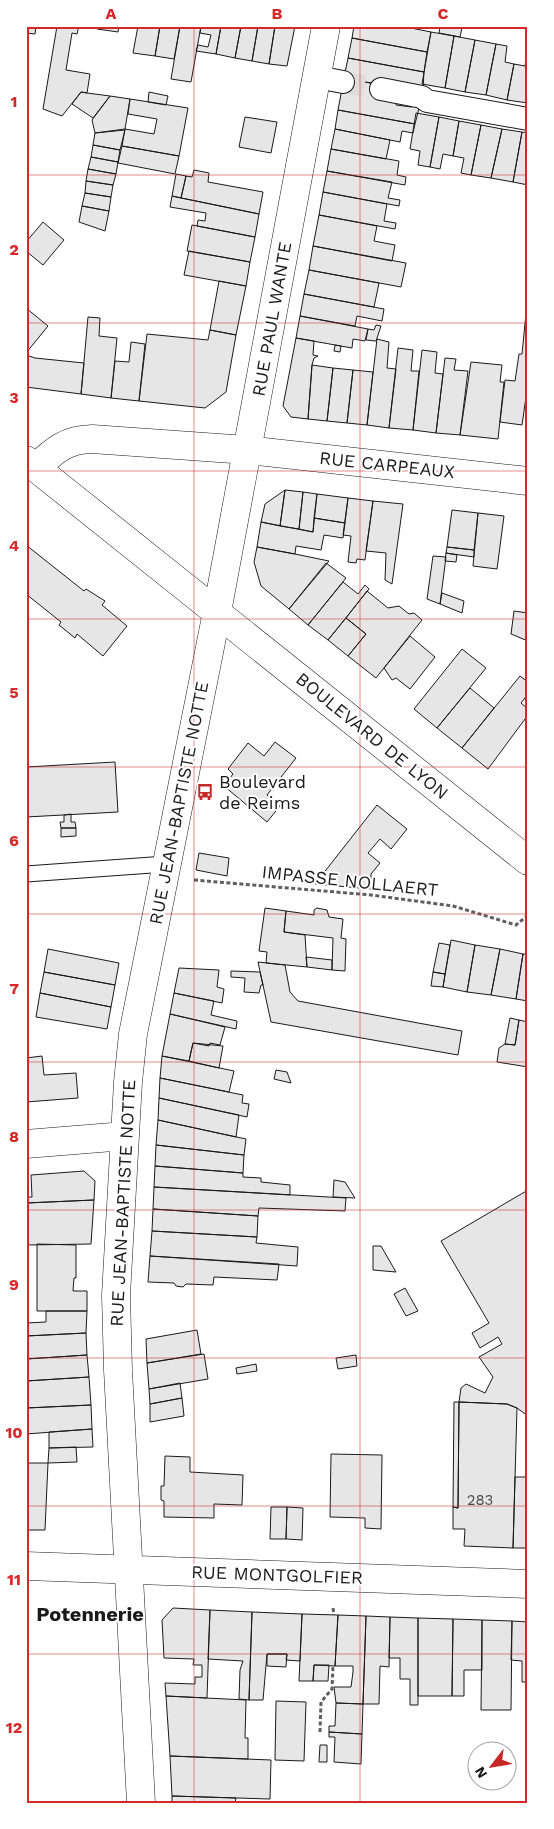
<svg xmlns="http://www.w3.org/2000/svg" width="554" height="1829" font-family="'Work Sans',sans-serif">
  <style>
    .building { fill: #e6e6e6; stroke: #1a1a1a }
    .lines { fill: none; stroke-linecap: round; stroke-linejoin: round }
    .pedestrian-tunnel { stroke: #ddd; stroke-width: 22; stroke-dasharray: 22 11; stroke-linecap: butt }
    .service-casing { stroke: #1a1a1a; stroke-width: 17 }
    .pedestrian-casing { stroke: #1a1a1a; stroke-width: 24 }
    .minor-casing { stroke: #1a1a1a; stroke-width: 29 }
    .path { stroke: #5f5f5f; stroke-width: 3; stroke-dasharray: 4 2.5; stroke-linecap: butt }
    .service { stroke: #fff; stroke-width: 15 }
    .pedestrian { stroke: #fff; stroke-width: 22 }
    .minor { stroke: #fff; stroke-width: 28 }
    .grid { fill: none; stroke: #d62828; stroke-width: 1; stroke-opacity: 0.55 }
    .labels { text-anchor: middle; stroke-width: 4; stroke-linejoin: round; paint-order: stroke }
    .number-label { font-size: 15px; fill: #4d4d4d }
    .street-label { font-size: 18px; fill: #1a1a1a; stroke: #fff }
    .poi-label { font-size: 18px; fill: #1a1a1a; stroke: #fff; text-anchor: start }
    .quarter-label { font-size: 20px; font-weight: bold; fill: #1a1a1a; stroke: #fff }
    .neatline { fill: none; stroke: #d62828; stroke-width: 2 }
    .grid-label { font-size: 16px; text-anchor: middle; font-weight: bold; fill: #d62828 }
  </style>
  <rect width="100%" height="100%" fill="#fff"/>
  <!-- building -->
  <path class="building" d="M26 26H36L35 34 26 33Z
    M57 26H79L77 34 72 33 66 70 90 74 87 93 81 92 62 116 43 109Z
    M98 26H119L118 32 97 29Z
    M138 26H160L155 56 133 53Z
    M160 26H180L174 59 155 56Z
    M180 26H201L191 82 171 79Z
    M201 26H221L216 54 196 51 198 45 208 47 211 35 200 33Z
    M221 26H241L235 58 216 54Z
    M241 26H258L252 61 235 58Z
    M258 26H275L269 64 252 61Z
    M275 26H295L287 66 269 64Z
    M354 26H401L431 32 427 52 352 38Z
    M440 26 462 28 460 37 439 33Z
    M431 32 454 36 445 88 422 84Z
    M454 36 475 40 465 92 445 88Z
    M352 38 427 52 424 72 348 58Z
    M475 40 496 44 486 95 465 92Z
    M496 44 507 46 505 62 514 64 507 100 486 95Z
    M527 50 528 103 507 100 514 64 525 66Z
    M348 58 424 72 423 88 416 92 344 78Z
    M344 78 382 85 398 95 396 105 412 107 413 103 420 104 415 124 338 110Z
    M81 92 87 93 110 96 93 118 72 104Z
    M149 92 168 96 166 105 148 102Z
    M110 96 130 99 125 129 95 133 92 120Z
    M130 99 188 108 179 156 122 146 125 129 154 134 157 119 128 114Z
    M338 110 415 124 413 133 402 131 400 142 335 129Z
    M416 113 439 117 430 167 418 165 420 151 410 149Z
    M245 117 277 122 271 153 239 147Z
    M439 117 459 121 453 156 443 154 440 169 430 167Z
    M459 121 481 125 471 175 461 173 464 158 453 156Z
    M481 125 502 129 491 178 471 175Z
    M335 129 390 140 386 159 331 149Z
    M502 129 522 132 513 182 491 178Z
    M125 130 120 150 93 145 95 133Z
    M522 132 528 133V185L513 182Z
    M93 145 120 150 118 162 91 157Z
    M122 146 179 156 175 174 118 163Z
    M331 149 399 161 397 175 406 177 405 185 327 171Z
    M91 157 118 162 116 174 88 169Z
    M88 169 116 174 113 185 86 181Z
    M194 170 209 173 208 182 263 192 259 214 181 198 186 176 192 177Z
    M327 171 392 182 388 198 400 200 399 206 323 192Z
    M176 174 186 176 181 198 172 196Z
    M86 181 113 185 111 197 85 193Z
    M323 192 387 204 384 221 396 223 395 229 319 215Z
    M85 193 111 197 109 211 82 206Z
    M172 196 259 214 255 237 197 226 198 220 205 221 206 213 170 207Z
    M82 206 109 211 105 231 79 222Z
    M319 215 377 226 374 241 395 245 392 261 313 246Z
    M43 222 64 240 43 265 26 251V242Z
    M192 225 255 237 250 262 187 251Z
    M313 246 406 263 401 287 309 270Z
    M189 251 250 262 246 286 184 275Z
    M309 270 379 283 374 307 304 294Z
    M219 281 246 286 236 335 210 330Z
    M304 294 384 309 382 321 357 316 355 326 300 316Z
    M26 308 48 326 26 353Z
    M526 313 528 383 522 425 500 422 505 380 515 381 519 354H522Z
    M300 316 368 329 365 341 353 339 352 348 296 338Z
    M88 317 100 318 99 336 117 338 111 398 81 394Z
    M376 325 381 326 376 341 366 340 368 329 374 330Z
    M210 330 236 335 226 392 205 408 139 401 147 334 208 340Z
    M296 338 314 341 313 355 318 356 314 358 312 365 308 419 291 417 283 406Z
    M377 339 389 342 387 368 396 369 389 428 367 425Z
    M131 342 145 344 139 401 111 398 115 361 129 362Z
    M335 345 341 346 340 352 334 351Z
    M398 348 413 350 411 371H419L413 430 389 428Z
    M422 350 437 352 435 373 443 374 436 433 413 430Z
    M26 355 35 358 84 363 81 394 26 387Z
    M445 358 456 359 454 370 468 371 460 435 436 433Z
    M471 362 502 365 500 382H504L498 439 460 435Z
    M312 365 333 368 327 421 308 419Z
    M333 368 353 370 347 423 327 421Z
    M353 370 373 372 367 425 347 423Z
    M285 490 280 526 261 522 265 504Z
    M285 490 303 492 299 529 280 526Z
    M303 492 317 494 313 532 299 529Z
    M317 494 348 498 345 523 314 518Z
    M348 498 373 501 365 560 357 559 356 563 348 562 351 536 343 535Z
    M373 501 403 504 392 584 385 580 386 553 366 551Z
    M452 510 478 513 474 550 447 547Z
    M478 513 504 516 497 569 473 566Z
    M314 518 345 523 343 538 324 535 321 550 296 546 295 554 257 547 261 522 313 532Z
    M26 545 84 591 86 589 105 601 102 605 127 626 103 656 77 634 75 638 59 625 61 622 26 594Z
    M257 547 295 554 329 561 289 609 261 586 254 562Z
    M447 547 474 550V557L446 553Z
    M446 553 457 555 456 562 445 561Z
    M433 556 446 557 440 604 427 599Z
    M326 563 346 578 308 625 289 609Z
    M343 582 358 594 365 585 369 589 328 640 308 625Z
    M367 591 388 608 399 606 409 614 414 613 422 620 376 678 348 656 366 634 346 618Z
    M442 593 464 601 462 613 440 604Z
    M514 611 528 613V641L511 634Z
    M346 618 366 634 348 656 328 640Z
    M410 636 435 657 410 689 396 678 392 680 384 668Z
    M462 649 486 668 437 728 414 709Z
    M520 676 528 682V694L521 703 528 709V715L488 769 462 748Z
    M470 688 494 708 462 748 437 728Z
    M275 742 296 758 267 795 280 806 267 822 224 786 233 774 228 769 248 743 264 756Z
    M115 762 118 812 26 817V767Z
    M377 805 407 829 391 849 380 839 368 853 380 863 371 874V889L315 884Z
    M71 814V822H75L76 828H61L60 822H64V815Z
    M61 828H76V836L61 837Z
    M199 853 229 858 227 876 196 870Z
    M265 908 286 911 284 932 305 935 307 967 266 963 267 952 259 951Z
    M317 908 327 910 329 917 343 919 341 938 346 939 345 971 332 970 333 938 284 932 286 911 314 915V910Z
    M451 940 475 945 467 992 443 987Z
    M439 943 450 945 445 974 433 972Z
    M475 945 500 949 491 995 467 992Z
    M48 949 119 963 115 985 44 972Z
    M500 949 523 954 516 999 491 995Z
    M523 954H528V1001L516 999Z
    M306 957 332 960V970L307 967Z
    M258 962 285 965 290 992 298 1001 462 1031 458 1055 271 1022Z
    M179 968 219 970 217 987 224 989 222 1003 174 993Z
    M231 971 260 972 263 985H261L259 993 244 992 245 978 231 977Z
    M44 972 115 985 111 1007 40 993Z
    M433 972 445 974 443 987 431 986Z
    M40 993 111 1007 107 1029 36 1017Z
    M174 993 214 1001 211 1015 237 1021 236 1029 170 1014Z
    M170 1014 225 1027 220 1045 210 1043 209 1046 193 1043 189 1061 162 1056Z
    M510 1018 519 1020 515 1045 505 1044Z
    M519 1020 528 1022V1067L497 1062 499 1048 505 1044 515 1045Z
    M193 1043 223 1046 219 1068 189 1061Z
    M42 1056 44 1075 76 1073 78 1098 26 1102V1058Z
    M162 1056 234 1071 229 1092 160 1078Z
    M276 1070 287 1072 291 1083 274 1079Z
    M160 1078 243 1095 242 1103 249 1104 247 1117 159 1098Z
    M159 1098 239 1115 236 1137 158 1120Z
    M158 1120 246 1139 244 1155 156 1145Z
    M156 1145 244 1155 243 1173 155 1166Z
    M155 1166 243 1173V1177L261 1178V1182L290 1185V1195L154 1187Z
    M84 1171 95 1181 94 1200 26 1203V1197H32L31 1175Z
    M334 1180 345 1182 355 1198 333 1197Z
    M154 1187 346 1198 345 1211 259 1208 258 1216 153 1209Z
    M528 1190V1416L517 1408 507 1404 459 1402 461 1388 466 1384 485 1393 493 1377 479 1357 502 1344 498 1337 480 1348 472 1333 489 1323 441 1241Z
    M94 1200 91 1244 26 1245V1203Z
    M153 1209 258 1216 257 1237 152 1231Z
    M152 1231 257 1237 256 1243 298 1247 297 1266 150 1256Z
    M37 1244 76 1245V1278H74L73 1291H87V1311H37Z
    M373 1246H381L396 1272 373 1270Z
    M150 1256 279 1264 277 1280 214 1277 213 1285 186 1284 183 1287 176 1286 174 1283 148 1282Z
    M405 1288 418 1311 406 1316 394 1294Z
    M46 1311H87L86 1333 26 1336V1323L46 1322Z
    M197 1330 201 1354 147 1363 146 1339Z
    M86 1333 87 1355 26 1359V1336Z
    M204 1354 208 1379 149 1389 147 1363Z
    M87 1355 89 1377 26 1381V1359Z
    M356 1355 357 1366 338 1369 336 1358Z
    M256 1364 257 1371 237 1374 236 1368Z
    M89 1377 91 1405 26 1408V1381Z
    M180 1383 182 1398 150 1404 149 1389Z
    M182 1398 184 1416 150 1422V1404Z
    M454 1402H459L458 1508 453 1507Z
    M459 1402 507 1404 517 1408 513 1548 464 1546 465 1529H453V1507L458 1508Z
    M91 1405 92 1429 26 1434V1408Z
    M92 1429 93 1447 49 1448V1432Z
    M76 1447 77 1462 48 1463 49 1448Z
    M331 1454 382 1455 381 1529 365 1528V1518L330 1517Z
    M165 1456 190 1457V1472L243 1475 242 1505 214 1504V1518L164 1517V1501L161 1500V1486H164Z
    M26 1463H48L45 1530H26Z
    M515 1477H528V1548H513Z
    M271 1507H287L286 1539H270Z
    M287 1507 303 1508 302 1540 286 1539Z
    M173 1608 210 1610 207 1698 166 1696 165 1683 195 1684V1677H202V1665H193L194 1659 164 1658 162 1620Z
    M210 1610 252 1612 249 1700 239 1699 240 1670 243 1661 208 1659Z
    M252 1612 302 1614 300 1661 286 1660 287 1654H267L263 1700H249Z
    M302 1614 338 1615 335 1666 314 1665 313 1681H299Z
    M338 1615 366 1616 363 1704 336 1703 334 1687H351L353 1672V1666H335Z
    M366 1616 390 1617 389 1667 380 1666 379 1704H363Z
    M390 1617 418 1618V1705H410V1679H400V1658H389Z
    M418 1618 453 1619 452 1696H418Z
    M453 1619 482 1620V1670H464V1696H452Z
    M482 1620 512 1621 511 1710H481Z
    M512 1621 528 1622V1682H522V1661L511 1660Z
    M267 1654H287L286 1667 267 1666Z
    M314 1665H329L328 1681H313Z
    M166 1696 246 1700 245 1738H248V1759L170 1756Z
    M276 1701 306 1702 304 1761 275 1760Z
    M336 1703 363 1704 362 1734 329 1732V1726H335Z
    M329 1732 362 1734 361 1764 334 1762 335 1737H329Z
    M320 1745H327V1762H319Z
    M170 1756 271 1760 270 1799 172 1796Z
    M172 1796 236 1798 235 1803H172Z"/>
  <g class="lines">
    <!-- pedestrian-tunnel -->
    <path class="pedestrian-tunnel" d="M343 82 381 89"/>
    <!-- service casing -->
    <g class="service-casing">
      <path id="service" d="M26 874 166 864"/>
    </g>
    <!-- pedestrian casing -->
    <g class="pedestrian-casing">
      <path id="pedestrian" d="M317 77 343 82
        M381 89 422 97 427 101 528 119"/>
    </g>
    <!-- minor casing -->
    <g class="minor-casing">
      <path id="minor" d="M26 460 528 861
        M36 468C53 451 67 439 92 439L247 450 528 481
        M26 1144 125 1136
        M26 1566 528 1584
        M141 1803 118 1370 116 1295 128 1082 133 1034 217 612 326 26"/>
    </g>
    <!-- path -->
    <path class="path" d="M194 880 371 895 453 906 516 925 528 915
      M333 1608 334 1615
      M320 1732 321 1702 332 1689 333 1666"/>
    <!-- service -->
    <use href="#service" class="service"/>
    <!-- pedestrian -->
    <use href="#pedestrian" class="pedestrian"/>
    <!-- minor -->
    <use href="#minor" class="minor"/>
  </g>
  <!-- grid -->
  <path class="grid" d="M194 26V1803M360 26V1803M26 175H528M26 323H528M26 471H528M26 619H528M26 767H528M26 914H528M26 1062H528M26 1210H528M26 1358H528M26 1506H528M26 1654H528"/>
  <!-- icons -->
  <defs>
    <g id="bus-bare" transform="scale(1.35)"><path d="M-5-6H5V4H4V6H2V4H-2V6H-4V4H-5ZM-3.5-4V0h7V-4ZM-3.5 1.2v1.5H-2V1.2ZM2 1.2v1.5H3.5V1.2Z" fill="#c62828" stroke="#fff" stroke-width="2.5" paint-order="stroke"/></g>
  </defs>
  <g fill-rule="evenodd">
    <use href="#bus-bare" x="205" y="792"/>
  </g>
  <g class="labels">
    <!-- number labels -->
    <g class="number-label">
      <text x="480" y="1505">283</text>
    </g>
    <!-- street labels -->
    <g class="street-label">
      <text transform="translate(272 319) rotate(-80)" y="6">RUE PAUL WANTE</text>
      <text transform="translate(387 465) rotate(6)" y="6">RUE CARPEAUX</text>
      <text transform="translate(372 736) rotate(39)" y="6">BOULEVARD DE LYON</text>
      <text transform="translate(179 803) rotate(-79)" y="6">RUE JEAN-BAPTISTE NOTTE</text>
      <text transform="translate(350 881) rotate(6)" y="6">IMPASSE NOLLAERT</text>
      <text transform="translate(123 1203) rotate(-87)" y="6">RUE JEAN-BAPTISTE NOTTE</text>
      <text transform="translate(277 1575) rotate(2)" y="6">RUE MONTGOLFIER</text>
    </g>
    <!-- poi labels -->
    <g class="poi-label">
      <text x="219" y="788">Boulevard<tspan x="219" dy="21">de Reims</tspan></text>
    </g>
    <!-- quarter labels -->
    <g class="quarter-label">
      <text x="90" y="1621">Potennerie</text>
    </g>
  </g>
  <!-- border -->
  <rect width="554" height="1829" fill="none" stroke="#ffffff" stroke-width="55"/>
  <!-- north arrow -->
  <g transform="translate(492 1766) rotate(239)"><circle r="24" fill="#ffffff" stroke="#a3a3a3"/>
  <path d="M0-4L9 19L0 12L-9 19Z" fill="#c62828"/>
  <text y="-8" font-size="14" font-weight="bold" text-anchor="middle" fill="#1a1a1a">N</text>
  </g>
  <rect x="28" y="28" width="498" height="1774" class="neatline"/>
  <g class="grid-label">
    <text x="111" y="19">A</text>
    <text x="277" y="19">B</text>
    <text x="443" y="19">C</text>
    <text x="14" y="107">1</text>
    <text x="14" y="255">2</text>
    <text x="14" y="403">3</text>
    <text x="14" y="551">4</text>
    <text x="14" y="698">5</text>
    <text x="14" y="846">6</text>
    <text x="14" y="994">7</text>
    <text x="14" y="1142">8</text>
    <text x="14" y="1290">9</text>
    <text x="14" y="1438">10</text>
    <text x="14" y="1585">11</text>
    <text x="14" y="1733">12</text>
  </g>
</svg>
